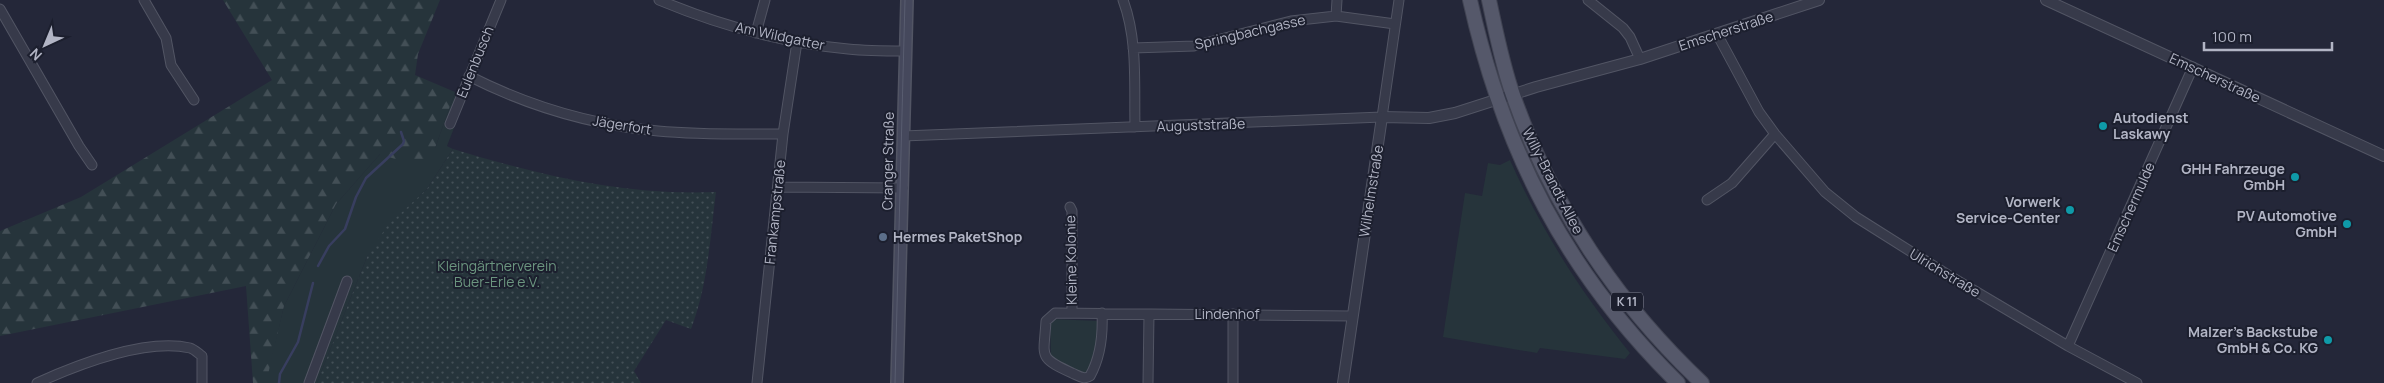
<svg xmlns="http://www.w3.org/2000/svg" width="2384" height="383" font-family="Manrope,sans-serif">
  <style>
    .green { fill: #26343b }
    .forest { fill: url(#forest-firs) }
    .garden { fill: url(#garden-dots) }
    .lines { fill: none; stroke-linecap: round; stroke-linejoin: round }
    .stream { stroke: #383e5f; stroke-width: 2.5 }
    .minor-casing { stroke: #525564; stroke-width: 11 }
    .tertiary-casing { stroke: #525564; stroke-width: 12 }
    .secondary-casing { stroke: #525564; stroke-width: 14 }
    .primary-casing { stroke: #404352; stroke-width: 16 }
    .minor { stroke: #373a4a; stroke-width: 9 }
    .tertiary { stroke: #373a4a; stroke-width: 10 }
    .secondary { stroke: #45485c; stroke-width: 11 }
    .primary { stroke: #55586a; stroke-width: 14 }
    .tram { stroke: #595d70; stroke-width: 1 }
    .culture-dot { fill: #0f9aa8; stroke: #1c1f2e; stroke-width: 2 }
    .service-dot { fill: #5c6f8a; stroke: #1c1f2e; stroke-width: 2 }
    .labels { text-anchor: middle; stroke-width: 4; stroke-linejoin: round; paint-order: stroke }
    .shield { fill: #1c1f2e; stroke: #858898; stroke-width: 1 }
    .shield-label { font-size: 12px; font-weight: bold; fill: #b2b5c5 }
    .street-label { font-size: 14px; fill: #b2b5c5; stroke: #1c1f2e }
    .poi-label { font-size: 14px; font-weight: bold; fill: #b2b5c5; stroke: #1c1f2e; text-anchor: end }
    .park-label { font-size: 14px; fill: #6b957f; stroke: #1c1f2e }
  </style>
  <defs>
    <pattern id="forest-firs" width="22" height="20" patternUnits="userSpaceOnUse" patternTransform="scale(1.25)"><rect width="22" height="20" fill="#26343b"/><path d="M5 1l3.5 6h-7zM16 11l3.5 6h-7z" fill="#434f56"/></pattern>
    <pattern id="garden-dots" width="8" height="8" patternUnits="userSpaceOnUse" patternTransform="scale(1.25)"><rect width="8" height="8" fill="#26343b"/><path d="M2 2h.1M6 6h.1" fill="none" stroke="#434f56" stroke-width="1.8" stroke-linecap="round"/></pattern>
  </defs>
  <rect width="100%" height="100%" fill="#242739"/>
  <!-- green -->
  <path class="green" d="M455 92 467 95 447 146 453 149 427 189 400 215 367 257 317 383H265L284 306 336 204 380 154 435 148Z
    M1510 160C1542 232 1581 292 1630 353L1625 359 1540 348 1537 353 1443 337 1465 193 1482 196 1488 163 1500 165Z
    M1053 319 1099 321 1097 342 1090 372 1084 374 1051 359 1050 322Z"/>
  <!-- forest -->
  <path class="forest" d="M223 0H440L418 54 415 75 455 92 435 148 425 169 380 154 336 204 284 306 266 383H253L246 286 0 336V231L81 197 272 80Z"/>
  <!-- garden -->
  <path class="garden" d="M453 149C539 175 626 196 716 192 710 238 708 285 691 329L666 320 634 371 641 383H317L367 257 387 226 427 189Z"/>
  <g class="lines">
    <!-- stream -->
    <path class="stream" d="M318 266 329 246 345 229 356 197 366 178 403 144 404 141 401 132
      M279 383 280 374 298 342 313 283"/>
    <!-- minor casing -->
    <g class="minor-casing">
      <path id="minor" d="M144 0 166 38 171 65 194 100
        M659 0C719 25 782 43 848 49 867 51 886 51 905 51
        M1123 0C1138 40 1134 85 1135 127
        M1588 0 1623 28 1630 37 1640 59
        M0 9 79 146 92 165
        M1336 16 1337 0
        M756 33 765 0
        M1717 34 1759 112 1775 134 1825 192 1856 217 1948 275 2068 346 2137 383
        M1133 48 1194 46 1291 21 1336 16 1395 24
        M469 76C528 106 592 125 658 131 700 135 742 134 783 134
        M450 124 501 0
        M903 136 1382 117 1399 0
        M778 187 903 188
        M1707 200 1732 183 1775 134
        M1070 207 1072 211V313
        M1102 313C1103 334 1100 358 1090 376 1084 380 1079 376 1072 373 1037 357 1044 357 1046 321L1055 313 1352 316
        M2068 346 2193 67
        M37 383C77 365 145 338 190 348 194 349 199 354 202 356V383
        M309 383 347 281
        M757 383 783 134 797 42
        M1148 383 1149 314
        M1233 383V314"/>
    </g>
    <!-- tertiary casing -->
    <g class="tertiary-casing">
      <path id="tertiary" d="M2046 0 2384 156
        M1343 383 1382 117 1429 118 1455 113 1536 87 1640 59 1819 0"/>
    </g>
    <!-- secondary casing -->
    <g class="secondary-casing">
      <path id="secondary" d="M897 383 907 0"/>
    </g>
    <!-- primary casing -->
    <g class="primary-casing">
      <path id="primary" d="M1470 0C1504 152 1567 274 1678 383
        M1489 0C1496 32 1502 64 1513 95 1551 205 1618 304 1702 383"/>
    </g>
    <!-- minor -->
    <use href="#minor" class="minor"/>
    <!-- tertiary -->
    <use href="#tertiary" class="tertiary"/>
    <!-- secondary -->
    <use href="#secondary" class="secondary"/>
    <!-- primary -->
    <use href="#primary" class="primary"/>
    <!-- tram -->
    <path class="tram" d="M895 383 905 0"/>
  </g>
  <!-- markers -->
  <g class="culture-dot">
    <circle cx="2103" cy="126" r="5"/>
    <circle cx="2295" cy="177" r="5"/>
    <circle cx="2070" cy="210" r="5"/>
    <circle cx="2347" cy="224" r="5"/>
    <circle cx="2328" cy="340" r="5"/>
  </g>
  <circle class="service-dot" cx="883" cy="237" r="5"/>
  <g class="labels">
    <!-- shield labels -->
    <rect class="shield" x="1611" y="292.5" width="32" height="19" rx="4"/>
    <g class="shield-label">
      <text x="1627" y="306">K 11</text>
    </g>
    <!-- street labels -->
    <g class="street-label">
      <text transform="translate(1726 31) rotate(-18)" y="5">Emscherstraße</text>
      <text transform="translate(1250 32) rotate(-13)" y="5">Springbachgasse</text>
      <text transform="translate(780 36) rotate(12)" y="5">Am Wildgatter</text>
      <text transform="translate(475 62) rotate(-68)" y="5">Eulenbusch</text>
      <text transform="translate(2215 78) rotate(25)" y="5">Emscherstraße</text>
      <text transform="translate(622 125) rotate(9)" y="5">Jägerfort</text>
      <text transform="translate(1201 125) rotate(-2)" y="5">Auguststraße</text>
      <text transform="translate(888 161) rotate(-89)" y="5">Cranger Straße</text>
      <text transform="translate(1553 181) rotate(63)" y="5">Willy-Brandt-Allee</text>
      <text transform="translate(1371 191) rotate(-81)" y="5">Wilhelmstraße</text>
      <text transform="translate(2131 207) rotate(-66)" y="5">Emschermulde</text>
      <text transform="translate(775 212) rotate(-84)" y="5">Frankampstraße</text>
      <text transform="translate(1071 260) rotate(-91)" y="5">Kleine Kolonie</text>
      <text transform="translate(1945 273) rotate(31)" y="5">Ulrichstraße</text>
      <text x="1227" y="319">Lindenhof</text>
    </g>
    <!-- poi labels -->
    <g class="poi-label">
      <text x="2113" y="123" text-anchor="start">Autodienst<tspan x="2113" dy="16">Laskawy</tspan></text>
      <text x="2285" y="174">GHH Fahrzeuge<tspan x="2285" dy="16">GmbH</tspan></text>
      <text x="2060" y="207">Vorwerk<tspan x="2060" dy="16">Service-Center</tspan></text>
      <text x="2337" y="221">PV Automotive<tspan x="2337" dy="16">GmbH</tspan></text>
      <text x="893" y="242" text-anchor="start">Hermes PaketShop</text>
      <text x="2318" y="337">Malzer's Backstube<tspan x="2318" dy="16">GmbH &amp; Co. KG</tspan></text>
    </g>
    <!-- park labels -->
    <g class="park-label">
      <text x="497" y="271">Kleingärtnerverein<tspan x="497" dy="16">Buer-Erle e.V.</tspan></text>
    </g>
  </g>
  <!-- north arrow -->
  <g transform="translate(45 45) rotate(224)" stroke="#1c1f2e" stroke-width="4" paint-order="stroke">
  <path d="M0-4L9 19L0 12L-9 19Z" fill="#b2b5c5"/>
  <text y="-8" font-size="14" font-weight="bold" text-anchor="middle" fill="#b2b5c5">N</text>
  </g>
  <!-- scale -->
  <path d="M2204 42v8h128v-8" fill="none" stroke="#b2b5c5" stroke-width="2.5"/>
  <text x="2212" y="42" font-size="15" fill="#b2b5c5" stroke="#1c1f2e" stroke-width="4" paint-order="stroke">100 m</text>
</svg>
